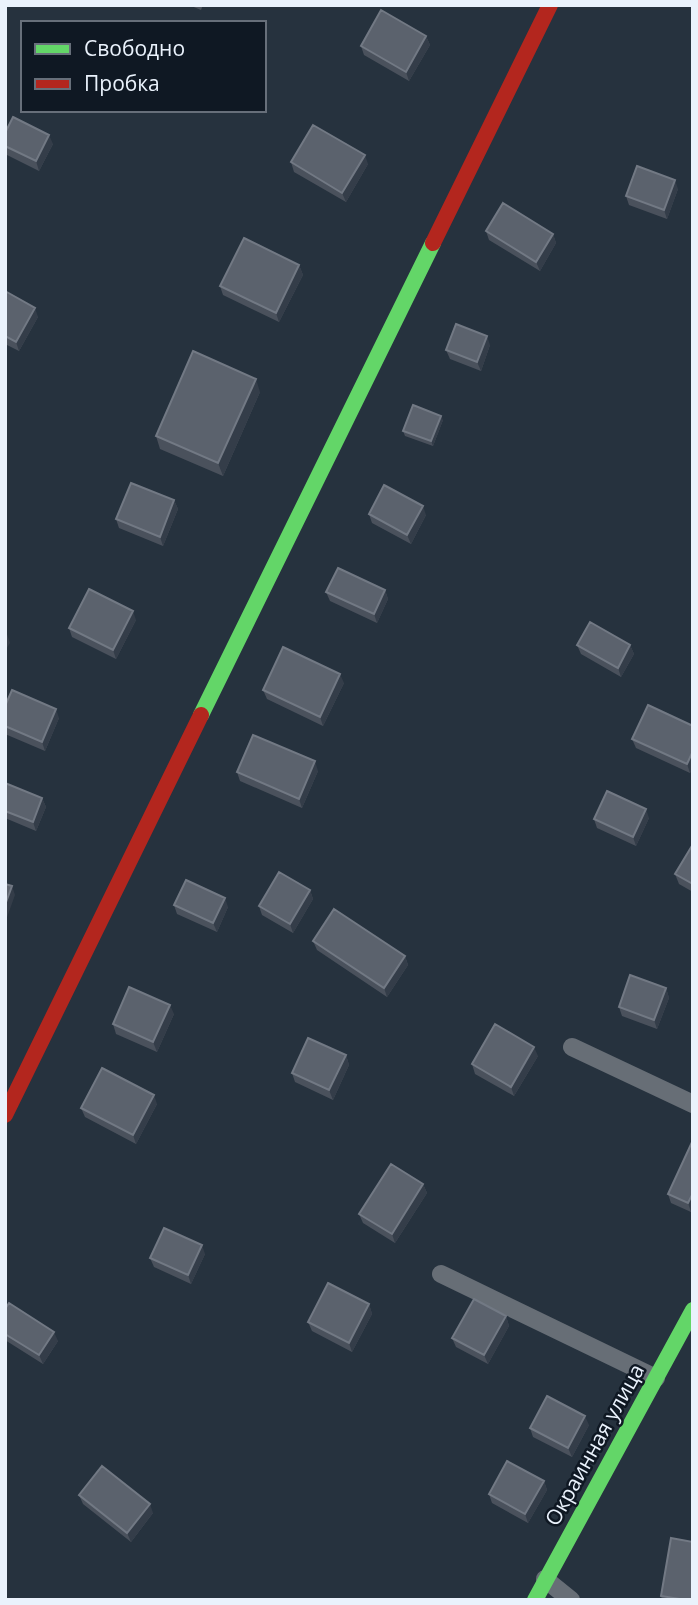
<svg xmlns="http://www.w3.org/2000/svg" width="698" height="1605" font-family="'Open Sans',sans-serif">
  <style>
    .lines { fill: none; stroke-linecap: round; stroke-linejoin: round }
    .lane { stroke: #676e76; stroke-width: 18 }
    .fast { stroke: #63d668; stroke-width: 16 }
    .jam { stroke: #b3261e; stroke-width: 16 }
    .wall { fill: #4a515c }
    .shaded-wall { fill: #343d49 }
    .building { fill: #5b626d; stroke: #727984; stroke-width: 2 }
    .labels { text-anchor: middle; stroke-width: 5; stroke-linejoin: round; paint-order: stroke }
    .street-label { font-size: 21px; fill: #eaf2fc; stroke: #0f1823 }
  </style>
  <rect width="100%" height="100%" fill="#26323e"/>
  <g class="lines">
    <!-- lane -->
    <path class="lane" d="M572 1047 693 1104
      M441 1274 656 1378
      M545 1579 571 1600"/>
    <!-- fast -->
    <path class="fast" d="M201 715 433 243
      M535 1600 693 1310"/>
    <!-- jam -->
    <path class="jam" d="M433 243 550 5
      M5 1115 201 715"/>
  </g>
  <!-- wall -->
  <path class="wall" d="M189 5H203L201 10Z
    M426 36 430 45 409 81 364 55 361 46Z
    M5 133 53 144 39 171 5 154Z
    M291 162 368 164 346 202 294 172Z
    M678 189 667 219 629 205 626 196Z
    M486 231 553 234 556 243 540 271 489 240Z
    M299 265 303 275 279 322 223 295 220 286Z
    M5 291 38 317 19 351 5 344Z
    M490 345 481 371 450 359 446 350Z
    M260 392 223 476 160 449 156 436Z
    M443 420 433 446 405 436 403 431Z
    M174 500 178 509 163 546 119 528 116 519Z
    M369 514 426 515 411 544 372 523Z
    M385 590 388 599 377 623 330 601 326 592Z
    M136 620 116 659 72 637 69 628Z
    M577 645H630L634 654 621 677 581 654Z
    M344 683 323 726 267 699 263 690Z
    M5 706 59 718 45 751 5 734Z
    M693 726V767L690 773 636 748 632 739Z
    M318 771 302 808 240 781 237 772Z
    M5 783 42 798 46 807 36 831 5 818Z
    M649 818 636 846 597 828 594 819Z
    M693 844V892L679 884 675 874Z
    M310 890 313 899 293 933 262 915 259 906Z
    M174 905 228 907 217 932 177 914Z
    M313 941 405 956 408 965 387 997 317 950Z
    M666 988 669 998 657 1029 622 1016 619 1007Z
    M174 1014 157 1052 116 1034 113 1024Z
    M346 1055 349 1065 333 1100 295 1082 292 1073Z
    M538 1056 514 1096 475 1074 472 1064Z
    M157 1104 136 1144 85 1117 81 1108Z
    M693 1140V1209L691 1212 671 1203 668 1194Z
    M423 1184 427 1193 395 1243 363 1223 359 1214Z
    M205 1254 191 1284 154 1267 150 1258Z
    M369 1304 372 1314 352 1352 312 1331 308 1322Z
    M5 1309 58 1341 43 1364 5 1340Z
    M506 1316 509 1326 488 1364 456 1347 452 1338Z
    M589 1425 572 1457 533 1437 530 1428Z
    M544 1481 547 1490 528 1523 492 1503 489 1494Z
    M79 1495 153 1513 131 1542 83 1504Z
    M661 1596 693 1600H662Z"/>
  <!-- shaded-wall -->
  <path class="shaded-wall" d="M426 36 430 45 409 81 406 72Z
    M49 135 53 144 39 171 36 161Z
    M365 155 368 164 346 202 342 193Z
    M675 180 678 189 667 219 664 210Z
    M553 234 556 243 540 271 536 262Z
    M299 265 303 275 279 322 276 313Z
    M35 308 38 317 19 351 16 342Z
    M487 336 490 345 481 371 477 362Z
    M256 379 260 392 223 476 218 463Z
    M441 416 443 420 433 446 431 441Z
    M174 500 178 509 163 546 160 537Z
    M423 506 426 515 411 544 407 535Z
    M385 590 388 599 377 623 374 614Z
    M133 611 136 620 116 659 113 650Z
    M7 634 10 643 5 651V637Z
    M630 645 634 654 621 677 618 668Z
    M340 674 344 683 323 726 320 717Z
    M56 709 59 718 45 751 42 742Z
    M693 751V767L690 773 687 764Z
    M315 761 318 771 302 808 299 799Z
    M42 798 46 807 36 831 33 822Z
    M646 809 649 818 636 846 633 837Z
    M12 886 15 895 6 920 5 916V905Z
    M310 890 313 899 293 933 290 924Z
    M225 898 228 907 217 932 213 923Z
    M405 956 408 965 387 997 384 988Z
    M666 988 669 998 657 1029 654 1020Z
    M170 1005 174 1014 157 1052 153 1042Z
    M534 1047 538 1056 514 1096 511 1087Z
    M346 1055 349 1065 333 1100 329 1090Z
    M154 1095 157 1104 136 1144 133 1135Z
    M423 1184 427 1193 395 1243 392 1234Z
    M693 1193V1209L691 1212 688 1203Z
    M202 1245 205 1254 191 1284 188 1275Z
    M369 1304 372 1314 352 1352 349 1343Z
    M506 1316 509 1326 488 1364 484 1355Z
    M54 1332 58 1341 43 1364 39 1355Z
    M585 1416 589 1425 572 1457 568 1448Z
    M544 1481 547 1490 528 1523 525 1514Z
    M150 1504 153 1513 131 1542 127 1533Z"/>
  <!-- building -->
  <path class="building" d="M381 10 426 36 406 72 361 46Z
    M13 117 49 135 36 161 5 146V133Z
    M313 125 365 155 342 193 291 162Z
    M637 166 675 180 664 210 626 196Z
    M503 203 553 234 536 262 486 231Z
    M244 238 299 265 276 313 220 286Z
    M5 291 35 308 16 342 5 336Z
    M456 324 487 336 477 362 446 350Z
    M193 351 256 379 218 463 156 436Z
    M413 405 441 416 431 441 403 431Z
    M131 483 174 500 160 537 116 519Z
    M384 485 423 506 407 535 369 514Z
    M338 568 385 590 374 614 326 592Z
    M89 589 133 611 113 650 69 628Z
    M590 622 630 645 618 668 577 645Z
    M283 647 340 674 320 717 263 690Z
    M12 690 56 709 42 742 5 726V706Z
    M648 705 693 726V751L687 764 632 739Z
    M253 735 315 761 299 799 237 772Z
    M5 783 42 798 33 822 5 811Z
    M607 791 646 809 633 837 594 819Z
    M693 844V884L675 874Z
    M279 872 310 890 290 924 259 906Z
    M186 880 225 898 213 923 174 905Z
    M5 884 12 886 5 905Z
    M334 909 405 956 384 988 313 941Z
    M630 975 666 988 654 1020 619 1007Z
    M129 987 170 1005 153 1042 113 1024Z
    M495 1024 534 1047 511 1087 472 1064Z
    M308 1038 346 1055 329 1090 292 1073Z
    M102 1068 154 1095 133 1135 81 1108Z
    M693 1140V1193L688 1203 668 1194Z
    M391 1164 423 1184 392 1234 359 1214Z
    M164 1228 202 1245 188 1275 150 1258Z
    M328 1283 369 1304 349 1343 308 1322Z
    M474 1299 506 1316 484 1355 452 1338Z
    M9 1303 54 1332 39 1355 5 1334V1309Z
    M547 1396 585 1416 568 1448 530 1428Z
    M507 1461 544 1481 525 1514 489 1494Z
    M102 1466 150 1504 127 1533 79 1495Z
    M671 1538 693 1542V1600H686L661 1596Z"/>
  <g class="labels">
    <!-- street labels -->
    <g class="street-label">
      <text transform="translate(595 1445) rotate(-61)" y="7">Окраинная улица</text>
    </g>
  </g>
  <!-- border -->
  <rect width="698" height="1605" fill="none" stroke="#eaf2fc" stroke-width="14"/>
  <!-- legend -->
  <rect x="21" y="21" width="245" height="91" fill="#0f1823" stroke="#676f7a" stroke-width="2"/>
  <rect x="35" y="44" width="35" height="10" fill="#63d668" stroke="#676f7a" stroke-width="2"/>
  <text x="84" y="56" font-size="21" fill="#eaf2fc">Свободно</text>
  <rect x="35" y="79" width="35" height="10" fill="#b3261e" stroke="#676f7a" stroke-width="2"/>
  <text x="84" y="91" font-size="21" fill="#eaf2fc">Пробка</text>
</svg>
